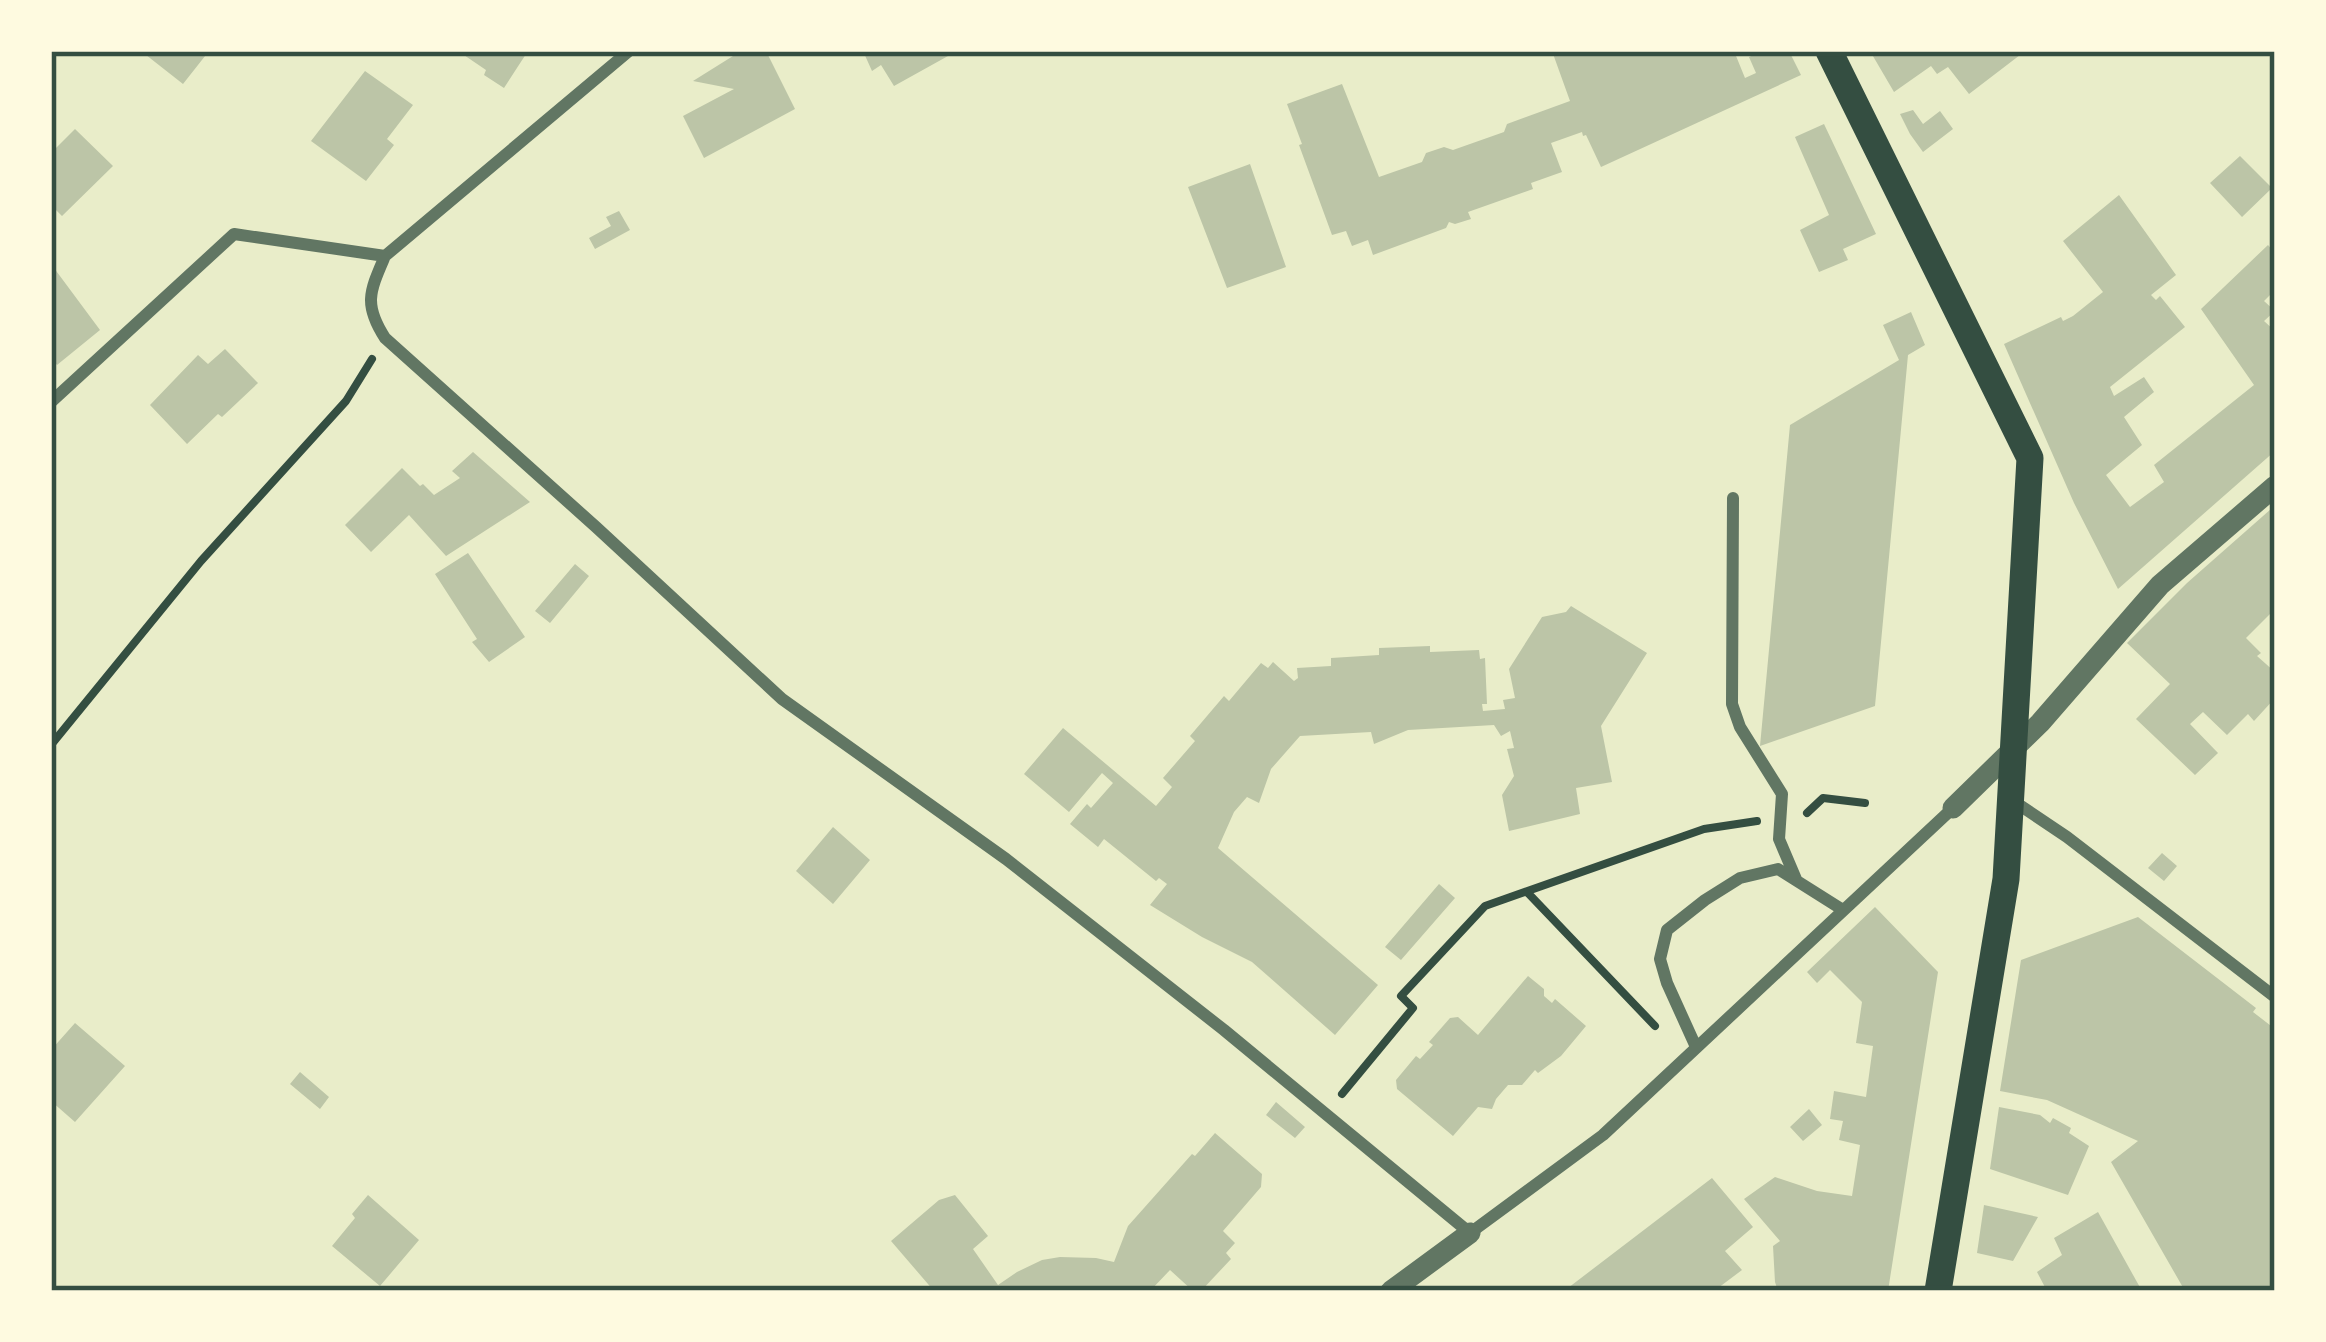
<svg xmlns="http://www.w3.org/2000/svg" width="2326" height="1342" font-family="'Titillium Web',sans-serif">
  <style>
    .building { fill: #bcc5a7 }
    .lines { fill: none; stroke-linecap: round; stroke-linejoin: round }
    .path { stroke: #344e41; stroke-width: 8 }
    .minor { stroke: #617663; stroke-width: 12 }
    .tertiary { stroke: #617663; stroke-width: 21 }
    .primary { stroke: #344e41; stroke-width: 27 }
    .neatline { fill: none; stroke: #344e41; stroke-width: 4.5 }
  </style>
  <rect width="100%" height="100%" fill="#e9edc9"/>
  <!-- building -->
  <path class="building" d="M141 51H209L183 84Z
    M458 51H528L504 88 484 75 486 70Z
    M741 51H766L795 109 704 158 683 116 734 89 693 81Z
    M863 51H957L894 86 881 65 872 71Z
    M1552 51H1734L1745 78 1756 73 1749 57 1762 51H1789L1801 75 1601 167 1586 135 1583 136 1582 132 1551 143 1562 172 1531 183 1533 189 1468 212 1471 219 1455 224 1449 222 1446 228 1373 255 1368 240 1352 246 1346 231 1332 235 1299 145 1302 144 1287 104 1342 84 1379 177 1422 162 1426 153 1444 147 1453 150 1504 132 1507 124 1570 101Z
    M1870 51H2016L2020 55 1969 94 1948 67 1937 74 1931 66 1894 92Z
    M365 71 413 105 387 139 394 145 366 181 311 141Z
    M1913 110 1923 124 1940 111 1953 129 1923 152 1910 134 1900 114Z
    M1824 124 1876 234 1843 249 1848 260 1819 272 1800 230 1829 215 1795 137Z
    M75 129 113 166 62 216 51 205V153Z
    M2240 156 2272 188 2242 217 2210 183Z
    M1250 164 1286 267 1227 288 1188 187Z
    M2119 195 2176 275 2151 295 2156 300 2160 296 2185 327 2110 387 2114 396 2144 377 2154 392 2124 417 2142 445 2106 475 2130 507 2164 482 2154 465 2254 385 2201 309 2268 245 2275 253V290L2264 301 2275 311 2264 321 2275 331V451L2118 589 2074 503 2004 344 2061 317 2063 321 2073 316 2103 292 2063 241Z
    M619 211 630 230 595 249 589 238 611 226 606 217Z
    M54 268 100 330 57 365 51 358V271Z
    M1911 312 1925 345 1908 355 1875 706 1760 746 1790 425 1899 360 1883 325Z
    M225 349 258 383 222 417 218 414 187 444 150 405 198 355 208 364Z
    M473 452 530 502 446 556 409 515 371 552 345 525 402 468 420 486 423 484 434 495 460 478 452 471Z
    M2271 509 2275 513V609L2246 638 2261 653 2257 656 2275 672V698L2254 721 2248 714 2227 735 2203 712 2190 724 2218 753 2195 775 2136 719 2170 684 2127 643 2187 583Z
    M468 553 525 637 489 662 472 642 477 639 435 574Z
    M575 564 589 576 550 623 535 611Z
    M1571 606 1647 653 1601 726 1612 782 1576 788 1580 814 1509 831 1502 795 1514 776 1507 749 1514 748 1510 731 1501 736 1494 725 1408 730 1374 744 1371 732 1300 736 1271 769 1259 803 1247 797 1234 812 1218 848 1378 985 1335 1035 1252 962 1202 937 1150 905 1167 884 1159 878 1156 881 1104 839 1098 847 1070 824 1087 804 1091 808 1113 783 1102 773 1069 812 1024 774 1063 728 1156 806 1172 787 1163 778 1195 741 1190 736 1224 696 1229 701 1261 663 1268 668 1273 662 1294 681 1298 678 1297 668 1331 666V658L1379 655V648L1430 646V652L1479 650 1480 659 1485 658 1487 704H1482L1483 711 1505 709 1503 700 1515 698 1509 669 1542 617 1566 612Z
    M833 827 870 860 833 904 796 871Z
    M2162 853 2177 866 2164 881 2148 868Z
    M1439 884 1455 898 1401 960 1385 947Z
    M1875 907 1938 972 1888 1291H1778L1775 1282 1773 1246 1780 1241 1744 1199 1775 1177 1817 1191 1852 1196 1860 1145 1839 1140 1843 1121 1830 1119 1834 1091 1866 1097 1873 1046 1856 1043 1862 1002 1830 970 1817 983 1807 972Z
    M2138 917 2256 1008 2253 1012 2275 1029V1291H2185L2111 1162 2138 1141 2047 1100 2000 1091 2021 960Z
    M1528 976 1544 989V996L1552 1003 1555 999 1586 1026 1561 1056 1538 1073 1535 1070 1522 1085H1508L1496 1099 1492 1109 1478 1107 1453 1136 1397 1089 1396 1080 1416 1056 1420 1059 1433 1045 1429 1042 1450 1018 1458 1017 1478 1035Z
    M75 1023 125 1066 75 1122 51 1101V1050Z
    M300 1072 329 1097 320 1109 290 1084Z
    M1276 1102 1305 1127 1295 1138 1266 1115Z
    M1999 1107 2040 1115 2050 1123 2053 1118 2071 1128 2069 1133 2089 1146 2068 1195 1990 1169Z
    M1809 1109 1822 1125 1803 1141 1790 1127Z
    M1215 1133 1262 1174 1261 1187 1223 1231 1235 1243 1226 1253 1231 1259 1201 1291H1193L1170 1270 1150 1291H934L891 1241 939 1200 955 1195 988 1236 973 1249 998 1285 1017 1272 1042 1260 1060 1257 1096 1258 1114 1262 1128 1226 1192 1154 1195 1156Z
    M1712 1178 1753 1227 1725 1251 1742 1270 1714 1291H1564Z
    M368 1195 419 1240 380 1286 332 1246 355 1218 352 1214Z
    M1984 1205 2038 1217 2013 1261 1977 1253Z
    M2098 1212 2142 1291H2047L2037 1272 2062 1255 2054 1238Z"/>
  <g class="lines">
    <!-- path -->
    <path class="path" d="M51 745 201 561 346 401 372 359
      M1807 813 1823 798 1865 803
      M1527 892 1655 1026
      M1342 1094 1413 1008 1401 996 1485 906 1704 829 1757 821"/>
    <!-- minor -->
    <path class="minor" d="M629 51 385 256C370 291 363 304 385 338L596 527 782 699 1006 859 1224 1030 1470 1233 1603 1135 1953 808
      M51 402 234 234 385 256
      M1733 498 1732 704 1740 727 1782 794 1779 839 1796 879
      M2012 800 2067 837 2275 997
      M1696 1047 1667 983 1660 959 1667 930 1705 900 1740 878 1778 869 1843 910"/>
    <!-- tertiary -->
    <path class="tertiary" d="M1953 808 2040 723 2160 585 2275 486
      M1391 1291 1470 1233"/>
    <!-- primary -->
    <path class="primary" d="M1829 51 2030 458 2006 879 1938 1291"/>
  </g>
  <!-- border -->
  <rect width="2326" height="1342" fill="none" stroke="#fefae0" stroke-width="108"/>
  <rect x="54" y="54" width="2218" height="1234" class="neatline"/>
</svg>
